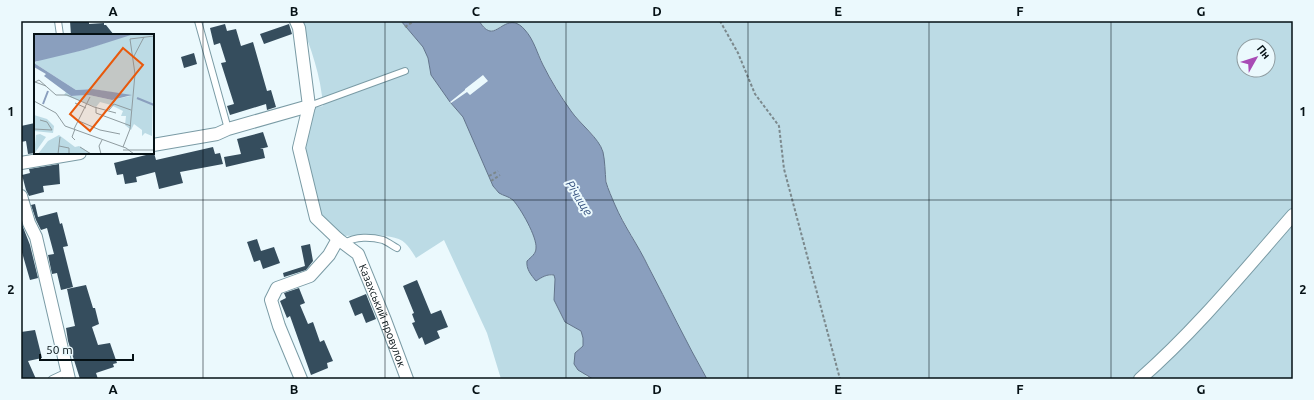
<svg xmlns="http://www.w3.org/2000/svg" width="1314" height="400" font-family="Ubuntu,sans-serif">
  <style>
    .green { fill: #bcdbe5; fill-rule: evenodd }
    .water { fill: #8a9fbe; stroke: #62748b }
    .pier { fill: #ebf9fd }
    .building { fill: #354d5d }
    .lines { fill: none; stroke-linecap: round; stroke-linejoin: round }
    .lane-casing { stroke: #7a9ba5; stroke-width: 8 }
    .street-casing { stroke: #7a9ba5; stroke-width: 14 }
    .path { stroke: #7b888c; stroke-width: 2; stroke-dasharray: 3 2; stroke-linecap: butt }
    .lane { stroke: #fff; stroke-width: 6 }
    .street { stroke: #fff; stroke-width: 12 }
    .grid { fill: none; stroke: #051115; stroke-width: 1; stroke-opacity: 0.55 }
    .labels { text-anchor: middle; stroke-width: 4; stroke-linejoin: round; paint-order: stroke }
    .street-label { font-size: 11px; fill: #051115; stroke: #ebf9fd }
    .water-label { font-size: 12px; font-style: italic; fill: #36527f; stroke: #ebf9fd }
    .inset-river { fill: none; stroke: #8a9fbe; stroke-width: 2 }
    .inset-road { fill: none; stroke: #8f9ca0; stroke-width: 1 }
    .view { fill: #e8590c; fill-opacity: 0.15; stroke: #e8590c; stroke-width: 2 }
    .inset-edge { fill: none; stroke: #051115; stroke-width: 2 }
    .neatline { fill: none; stroke: #051115; stroke-width: 1.5 }
    .grid-label { font-size: 13px; text-anchor: middle; font-weight: bold; fill: #051115 }
  </style>
  <rect width="100%" height="100%" fill="#ebf9fd"/>
  <!-- green -->
  <path class="green" d="M300 21H401L423 47 428 58 431 75 450 102 463 117 493 186C495 188 497 191 499 193 504 196 508 196 513 200 522 210 535 233 536 247 536 250 534 253 533 256L543 276 554 275 555 279 554 300 565 322 581 331 583 338V346L575 353 586 376 593 379H501L487 333 444 240 416 258C413 253 409 247 405 243 394 232 357 236 342 236L320 216 304 151 312 108 323 106C321 76 311 48 300 21Z
    M479 21H1293V379H707L684 338 648 265 614 204 607 184 603 151 593 135 572 113 561 96 544 67 531 38 501 26C490 35 487 31 479 21ZM1244 46H1268V70H1244Z"/>
  <!-- water -->
  <path class="water" d="M401 21H479C482 25 485 30 490 31 499 33 510 12 525 30 534 40 537 53 543 65 551 81 561 97 571 111 580 124 599 138 603 152 605 161 605 172 606 182 608 189 612 198 615 205 624 226 638 245 648 266 668 304 686 342 707 379H593L578 370 574 364 575 353 583 346V338L581 331 565 322 554 300 555 279 554 275C547 274 542 277 536 281 531 275 526 269 527 261 531 257 536 254 536 248 537 237 521 209 513 200 508 196 504 196 499 193 497 191 495 188 493 186L463 117 450 102 431 75 428 58 423 47Z"/>
  <!-- pier -->
  <path class="pier" d="M483 75 488 81 470 95 467 92 451 103 450 102 465 90V89Z"/>
  <!-- building -->
  <path class="building" d="M70 21H89V24L104 23V25H106L114 35H71Z
    M225 24 227 31 236 29 241 46 253 42 267 91 271 90 276 107 267 110 266 104 230 115 227 106 234 104 221 63 226 62 220 43 214 45 210 28Z
    M289 24 292 34 264 44 260 34Z
    M194 53 197 64 184 68 181 57Z
    M35 123V153L28 154 26 141 21 142V126Z
    M263 132 268 147 260 149H263L265 158 226 167 224 157 241 154 237 139Z
    M213 147 215 154 220 153 223 164 180 172 183 183 159 189 155 172 136 177 137 182 125 184 123 174 117 175 114 163 154 153 156 160Z
    M59 164 60 184 43 186 44 192 29 196 26 190 22 175 30 173 29 169Z
    M35 204 38 217 57 212 60 224 62 223 68 246 63 247 73 287 61 290 57 273 52 274 48 255 54 254 47 228 41 230 36 220 31 205Z
    M21 222 30 245 38 278 30 280 21 249Z
    M257 239 261 251 274 247 280 263 263 269 260 260 254 262 247 242Z
    M310 244 313 261 306 270 284 277 283 273 305 266 301 246Z
    M417 280 431 314 441 310 448 327 437 331 440 338 425 345 422 337 419 339 412 323 415 322 412 314 414 313 403 286Z
    M86 285 93 308H95L99 324 92 327 98 345 110 343 117 363 113 364 114 367 96 373 98 379H80L68 341 66 328 75 326 67 289Z
    M299 288 305 303 300 305 308 324 313 322 320 342 324 340 333 361 327 363 328 368 311 375 290 316 287 318 280 301 286 298 284 293Z
    M366 294 376 319 366 323 362 313 355 316 349 301Z
    M35 330 42 358 28 361 36 379H21V332Z"/>
  <g class="lines">
    <!-- lane casing -->
    <g class="lane-casing">
      <path id="lane" d="M58 21 60 35
        M198 21 228 129
        M309 106 405 71
        M345 243C355 236 372 237 383 240 388 242 393 246 397 248
        M52 379 67 372"/>
    </g>
    <!-- street casing -->
    <g class="street-casing">
      <g id="street">
        <path id="s1" d="M296 21 299 28 309 106 299 148 316 218 338 239 358 254 385 320 407 379"/>
        <path d="M153 145 217 134 228 129 309 106"/>
        <path d="M21 163 80 153"/>
        <path d="M21 196 29 223 36 237 69 379"/>
        <path d="M301 379 279 326 271 300 277 288 310 276 329 255 338 239"/>
        <path d="M1140 379C1196 330 1244 271 1293 215"/>
      </g>
    </g>
    <!-- path -->
    <path class="path" d="M720 21 738 53 755 94 779 126 784 169 840 379
      M405 27 414 21
      M489 176 498 171
      M491 181 500 175"/>
    <!-- lane -->
    <use href="#lane" class="lane"/>
    <!-- street -->
    <use href="#street" class="street"/>
  </g>
  <!-- grid -->
  <path class="grid" d="M203 21V379M385 21V379M566 21V379M748 21V379M929 21V379M1111 21V379M21 200H1293"/>
  <g class="labels">
    <!-- street labels -->
    <g class="street-label">
      <text dy="4" stroke="none"><textPath href="#s1" startOffset="323">Казахський провулок</textPath></text>
    </g>
    <!-- water labels -->
    <g class="water-label">
      <text transform="translate(579 198) rotate(58)" y="4">Річище</text>
    </g>
  </g>
  <!-- overview -->
  <g transform="translate(34 34)">
    <rect width="120" height="120" fill="#ebf9fd"/>
    <path d="M112 0 120 2 118 102 111 99 108 102V96L100 90 97 96 91 91 92 82H87L89 77 77 71 66 68 62 73 30 61 32 58 37 62 55 61 78 66 96 62 59 55 42 56 0 29 12 23 50 16 93 1ZM0 81 13 85 20 92 19 99 0 97ZM6 100 12 103 0 120 2 101ZM25 101 41 113 45 112 58 120H4L14 107Z" fill="#bcdbe5"/>
    <path d="M0 0H100L50 16 0 28ZM0 29 42 56 59 55 98 61 78 66 55 61 37 62 10 42 12 40 0 33Z" fill="#8a9fbe"/>
    <path class="inset-river" d="M103 64 120 71M9 70 14 57"/>
    <path class="inset-road" d="M99 24 110 3M12 52 1 48 5 46 22 61H33L60 73 82 79M0 67 22 79 31 92 92 114 100 120M41 69 52 74M62 73V79L97 92M75 76 80 70 97 76M45 87 66 96 86 100M0 95 18 96 13 88 6 86M40 95 56 63M41 95 38 103 41 106M25 112 35 114V120M46 113 57 120M89 113 96 95 101 40 96 5 120 2M89 116H120M24 120 26 103M67 120 65 112 68 106"/>
    <path class="view" d="M89 14 109 31 56 97 36 80Z"/>
    <rect width="120" height="120" class="inset-edge"/>
  </g>
  <!-- border -->
  <rect width="1314" height="400" fill="none" stroke="#ebf9fd" stroke-width="44"/>
  <!-- north arrow -->
  <g transform="translate(1256 58) rotate(51)"><circle r="19" fill="#ebf9fd" stroke="#8f9ca0"/>
  <path d="M0-3L7 15L0 10L-7 15Z" fill="#a84bb5"/>
  <text y="-6" font-size="11" font-weight="bold" text-anchor="middle" fill="#051115">Пн</text>
  </g>
  <!-- scale -->
  <path d="M40 354v6h93v-6" fill="none" stroke="#051115" stroke-width="2"/>
  <text x="46" y="354" font-size="12" fill="#051115" stroke="#ebf9fd" stroke-width="3" paint-order="stroke">50 m</text>
  <rect x="22" y="22" width="1270" height="356" class="neatline"/>
  <g class="grid-label">
    <text x="113" y="16">A</text>
    <text x="294" y="16">B</text>
    <text x="476" y="16">C</text>
    <text x="657" y="16">D</text>
    <text x="838" y="16">E</text>
    <text x="1020" y="16">F</text>
    <text x="1201" y="16">G</text>
    <text x="11" y="116">1</text>
    <text x="1303" y="116">1</text>
    <text x="11" y="294">2</text>
    <text x="1303" y="294">2</text>
    <text x="113" y="394">A</text>
    <text x="294" y="394">B</text>
    <text x="476" y="394">C</text>
    <text x="657" y="394">D</text>
    <text x="838" y="394">E</text>
    <text x="1020" y="394">F</text>
    <text x="1201" y="394">G</text>
  </g>
</svg>
